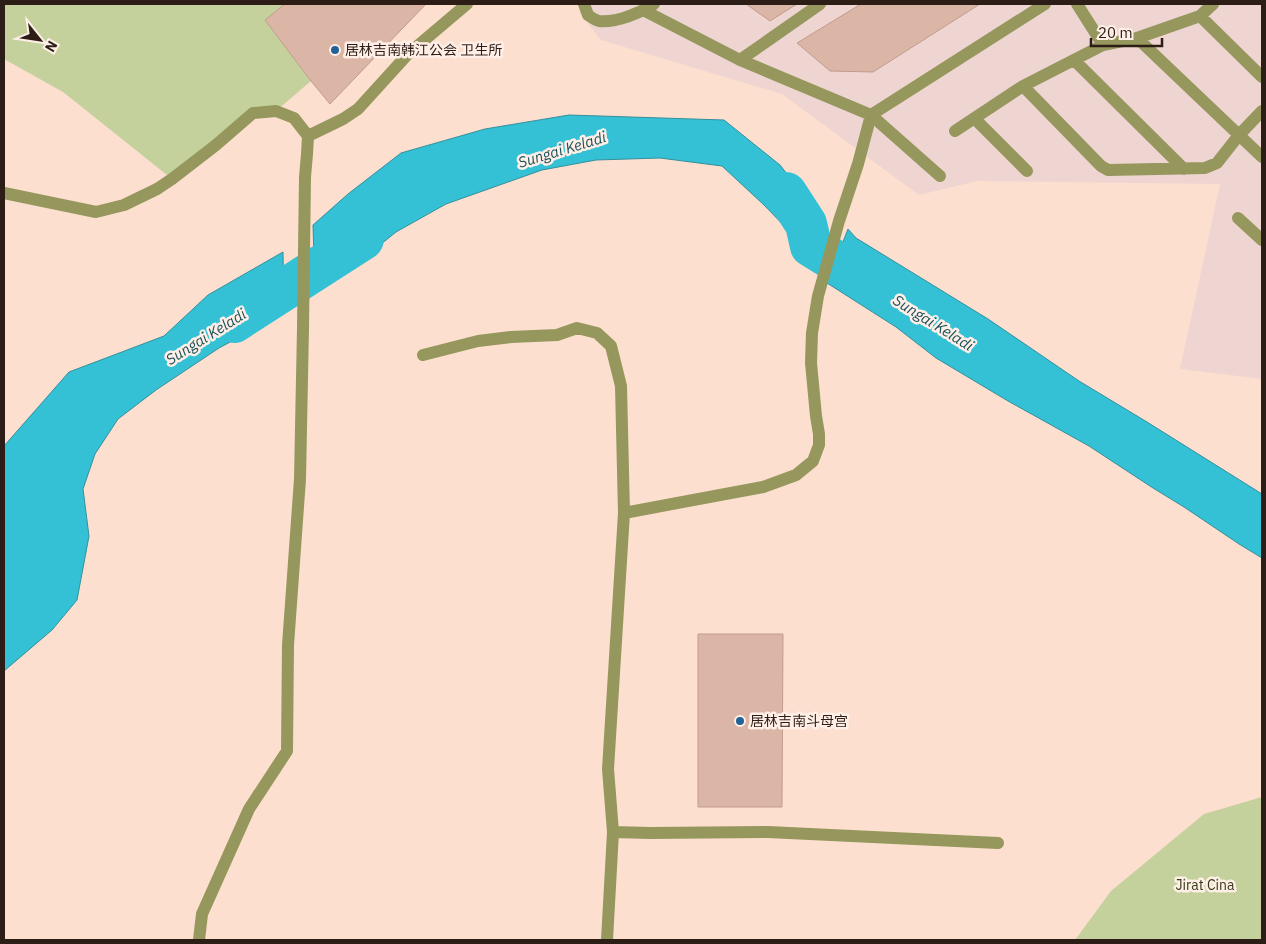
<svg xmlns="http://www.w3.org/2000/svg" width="1266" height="944" font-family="'IBM Plex Sans','Noto Sans SC',sans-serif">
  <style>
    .commercial { fill: #efd5d2 }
    .green { fill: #c4d19d }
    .water { fill: #35c1d5; stroke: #32909c }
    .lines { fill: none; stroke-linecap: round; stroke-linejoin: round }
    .river { stroke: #35c1d5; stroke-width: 42 }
    .building { fill: #dbb5a5; stroke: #c19c8d }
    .minor { stroke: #95975d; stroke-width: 12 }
    .poi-dot { fill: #216398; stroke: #ffefe7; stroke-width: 2 }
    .labels { text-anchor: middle; stroke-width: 5; stroke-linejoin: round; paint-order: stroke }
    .poi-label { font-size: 14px; fill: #2c1e17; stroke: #ffefe7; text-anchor: start }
    .park-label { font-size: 14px; fill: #353d17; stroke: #ffefe7 }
    .water-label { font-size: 15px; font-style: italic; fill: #185159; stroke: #ffefe7 }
  </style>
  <rect width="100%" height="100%" fill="#fcdfcf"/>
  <!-- commercial -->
  <path class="commercial" d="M591 4H1262V379L1180 369 1220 184 977 181 919 195 782 94 601 40 579 12Z"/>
  <!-- green -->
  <path class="green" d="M4 4H285L265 20 311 81 276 111 253 114 172 179 63 92 4 59Z
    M1262 797V940H1075L1111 891 1204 814Z"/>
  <!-- water -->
  <path class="water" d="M569 115 724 120 780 165 821 218 805 259 793 235 764 205 722 166 660 158 596 160 542 170 446 204 396 232 359 262 315 291 313 225 348 194 401 153 485 129Z
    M848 229 856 238 988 319 1079 381 1147 422 1262 494V558L1239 544 1184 507 1153 488 1089 446 1008 401 936 358 896 327 827 283Z
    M283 252 284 309 245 334 219 348 156 390 118 419 95 454 83 489 89 536 77 600 52 630 4 671V446L69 372 164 336 208 295Z"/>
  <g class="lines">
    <!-- river -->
    <path class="river" d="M786 193 806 224 811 246 872 284
      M234 322 363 239"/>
  </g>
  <!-- building -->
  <path class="building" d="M285 4H426L330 104 311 81 265 20Z
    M746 4H797L770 21Z
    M861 4H980L873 72 830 71 797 43Z
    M698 634H783L782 807H698Z"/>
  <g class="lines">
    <!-- minor -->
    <path class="minor" d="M584 4 588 15C591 17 595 20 599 21 616 23 640 13 654 4
      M1077 4 1103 45
      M1213 4 1200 16 1262 77
      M643 10 740 60 871 115 940 176
      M1200 16 1137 38 1103 45 1023 86 1101 166 1108 170 1205 168 1217 163 1239 135 1262 111
      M1137 38 1262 157
      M740 60 820 4
      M1074 60 1184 169
      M975 119 1027 171
      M955 131 1023 86
      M308 136 343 119 358 109 408 54 467 4
      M4 193 96 212 124 205 157 189 172 179 216 145 253 113 276 111 294 118 308 136 307 154 305 177 303 328 300 479 288 645 287 751 249 809 202 914 199 940
      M1238 218 1262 240
      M423 355 478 341 511 337 557 335 577 328 597 333 611 346 621 386 624 513 608 769 613 832 607 940
      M624 513 763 487 796 475 813 461 819 445V434L816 416 811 363 812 333 818 296 839 221 858 164 871 115 1045 4
      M613 832 650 833 768 832 998 843"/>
  </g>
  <!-- markers -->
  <g class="poi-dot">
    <circle cx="335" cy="50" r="5"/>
    <circle cx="740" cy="721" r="5"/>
  </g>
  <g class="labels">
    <!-- poi labels -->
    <g class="poi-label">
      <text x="345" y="55">居林吉南韩江公会 卫生所</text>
      <text x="750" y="726">居林吉南斗母宫</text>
    </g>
    <!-- park labels -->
    <g class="park-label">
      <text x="1205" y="890">Jirat Cina</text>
    </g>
    <!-- water labels -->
    <g class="water-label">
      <text transform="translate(562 150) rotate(-17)" y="5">Sungai Keladi</text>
      <text transform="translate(933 323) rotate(32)" y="5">Sungai Keladi</text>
      <text transform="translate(206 337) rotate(-32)" y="5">Sungai Keladi</text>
    </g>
  </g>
  <!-- border -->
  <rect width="1266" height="944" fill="none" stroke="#2c1e17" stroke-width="10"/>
  <!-- north arrow -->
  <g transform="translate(40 40) rotate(120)" stroke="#ffefe7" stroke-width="4" paint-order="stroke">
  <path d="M0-4L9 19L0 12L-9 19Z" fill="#2c1e17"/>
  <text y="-8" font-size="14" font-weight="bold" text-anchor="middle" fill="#2c1e17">N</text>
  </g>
  <!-- scale -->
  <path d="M1091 38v8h71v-8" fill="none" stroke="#2c1e17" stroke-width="2.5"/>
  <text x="1098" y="38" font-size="15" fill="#2c1e17" stroke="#ffefe7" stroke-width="4" paint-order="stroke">20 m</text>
</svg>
